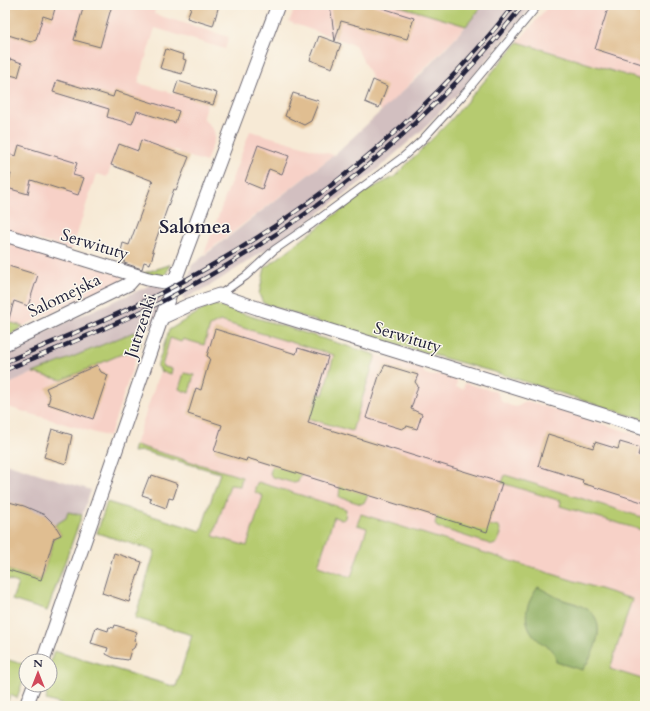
<svg xmlns="http://www.w3.org/2000/svg" width="650" height="711" font-family="Cardo,serif">
  <style>
    .built { fill: #f7d1c7 }
    .industrial { fill: #d2bfc0 }
    .green { fill: #b6cb6f; stroke: #6c7655; fill-rule: evenodd }
    .forest { fill: #90af62; stroke: #59684e }
    .building { fill: #e0be91 }
    .lines { fill: none; stroke-linecap: round; stroke-linejoin: round }
    .service-casing { stroke: #6d6871; stroke-width: 9 }
    .minor-casing { stroke: #6d6871; stroke-width: 15 }
    .service { stroke: #fff; stroke-width: 7 }
    .minor { stroke: #fff; stroke-width: 13 }
    .rail-casing { stroke: #22223b; stroke-width: 4.5 }
    .rail { stroke: #fbf7ec; stroke-width: 3; stroke-dasharray: 9; stroke-linecap: butt }
    .labels { text-anchor: middle; stroke-width: 3; stroke-linejoin: round; paint-order: stroke }
    .street-label { font-size: 17px; fill: #22223b; stroke: #fbf7ec }
    .quarter-label { font-size: 19px; font-weight: bold; fill: #22223b; stroke: #fbf7ec }
  </style>
  <rect width="100%" height="100%" fill="#fbf7ec"/>
  <filter id="ink" filterUnits="userSpaceOnUse"><feTurbulence type="fractalNoise" baseFrequency=".025" numOctaves="2"/><feDisplacementMap in="SourceGraphic" scale="8" xChannelSelector="R" yChannelSelector="G"/><feConvolveMatrix kernelMatrix="1 2 1 2 8 2 1 2 1" color-interpolation-filters="sRGB"/></filter>
  <filter id="wash" filterUnits="userSpaceOnUse"><feTurbulence type="fractalNoise" baseFrequency=".012" numOctaves="4" result="noise"/><feDisplacementMap in="SourceGraphic" scale="16" xChannelSelector="R" yChannelSelector="G"/><feGaussianBlur stdDeviation="0.9" result="paint"/><feColorMatrix in="noise" values="0 0 0 0 0 0 0 0 0 0 0 0 0 0 0 0 0 1.4 0 .05"/><feComposite in="paint" operator="in"/></filter>
  <g filter="url(#wash)">
    <rect width="100%" height="100%" fill="#f7ead6"/>
    <!-- built -->
    <path class="built" d="M5 5H156L154 14 229 37 225 49 155 28 138 83 207 103 203 118 214 131 215 137 206 162 178 153 179 151 174 150V152L141 140 137 151 120 144 107 177 98 174 95 177 72 250 5 230Z
      M296 5H396L466 26 383 111 379 109 387 86 373 80 355 45 289 22Z
      M549 5H645V81L518 42Z
      M250 131 334 155 204 254Z
      M5 239 123 276 120 281 23 326 5 321Z
      M212 304 423 369 424 373 429 375 434 376 438 374 457 380 456 387 463 389 465 383 497 392 502 402 512 406 517 407 527 401 645 437V680L610 669 632 599 375 519 353 590 198 540 220 471 135 445 160 371V368L157 367 169 330Z
      M140 346 109 437 5 406V386L33 373 62 380Z"/>
    <!-- industrial -->
    <path class="industrial" d="M483 5H533L462 89 422 130 372 174 292 233 211 285 182 300 192 265 334 155 421 74 466 26Z
      M160 284 164 289 153 326 33 373 5 386V349L151 285Z
      M5 463 91 490 56 590 5 579Z"/>
    <!-- green -->
    <path class="green" d="M396 5H483L466 26Z
      M518 42 645 81V420L494 372 334 327 263 303 259 294 265 268 366 191 394 177 451 120Z
      M170 264 165 277 141 274 169 265Z
      M212 304 376 355 352 431 296 415 300 401 315 405 318 393 323 395 334 355 220 321 210 326 204 345 183 339 181 342 170 338 162 366 172 369 171 374 160 371V368L157 367 169 330Z
      M5 321 23 326 5 339Z
      M134 332 140 338V346L62 380 33 373Z
      M184 373 194 375 189 393 179 389Z
      M135 445 242 477 240 486 230 485 213 536 247 546 263 496 255 492V487L258 482 346 509 345 518 343 520 334 517 318 566 351 577 367 528 357 525 361 514 632 599 610 669 645 680V706H67L46 700 47 695 40 692 43 685H50V663L54 651 176 687 192 635 135 618 155 551 97 533 107 502 201 531 220 473 143 451 133 452ZM560 599 577 604 598 635 587 664 555 653 552 648 536 638 529 628 527 619Z
      M272 465 301 474 298 482 294 483 273 477 270 474Z
      M505 475 645 518V531L560 506 561 501 502 483Z
      M340 486 368 495 365 502 361 504 339 497Z
      M68 512 82 515 47 611 12 600 18 583 5 579V569L41 580 54 538 61 535 55 525 66 518Z
      M437 516 499 527 501 534 497 543 493 545 437 527 435 524Z
      M5 659 26 665V672L17 698 10 695 6 706Z"/>
    <!-- forest -->
    <path class="forest" d="M538 587C545 591 553 595 560 599 569 602 579 604 587 609 609 622 594 655 582 670L556 662C554 643 546 649 536 638 520 621 526 604 538 587Z"/>
    <g id="blocks">
      <!-- building -->
      <path class="building" d="M5 5H56L52 19 43 16 36 40 31 42 5 34Z
        M84 5H112L100 47 74 40Z
        M192 5H219L213 26 187 18Z
        M330 5H373L414 18 407 39 341 21 335 41Z
        M609 5H645V65L595 49Z
        M319 36 341 44 332 68 310 60Z
        M166 49 184 55 183 59 186 60 182 74 160 68Z
        M10 59 22 63 18 77 6 74Z
        M57 80 113 97 115 91 179 111 175 123 137 111 132 124 107 117 109 109 53 92Z
        M373 80 387 86 379 108 365 102Z
        M178 81 217 93 213 105 174 93Z
        M293 93 319 101 311 121 304 125 285 116Z
        M141 140 189 157 176 190 174 189 152 251 154 252 150 264 144 262 142 269 124 263 125 257 120 255 123 243 129 245 153 181 111 165 119 144 138 151Z
        M19 145 77 163 73 175 84 178 78 195 31 180 28 194 7 188 11 174 5 172V153L16 156Z
        M258 145 289 156 282 174 269 169 262 189 245 182Z
        M5 265 38 275 28 306 14 301 8 322H5Z
        M215 329 296 354 298 348 328 357 308 423 502 483 487 532 247 458 246 461 214 451 222 425 188 414 196 388 201 390 210 358 207 356Z
        M97 365 101 372 108 375 93 419 48 404 50 397 46 388Z
        M385 365 418 375 415 382 418 386 411 409 422 414 417 429 407 426 402 429 366 418 379 376Z
        M52 429 72 435 66 464 44 457Z
        M548 434 593 448 595 442 618 449 620 442 640 448 638 455 645 457V503L582 483 583 480 538 466Z
        M152 475 178 484 173 499 169 498 166 508 150 502 151 498 142 495 149 477 151 478Z
        M5 501 24 506 45 515 55 525 61 535 54 538 41 580 5 569Z
        M114 553 142 562 129 602 102 593Z
        M115 625 137 632 134 640 136 643 134 648 131 650 128 660 114 658 106 654 108 648 91 643 96 627 108 631 109 627 114 628Z"/>
    </g>
  </g>
  <g filter="url(#ink)">
    <use href="#blocks" fill-opacity="0" stroke="#6d6871" stroke-width="1"/>
    <g class="lines">
      <!-- service casing -->
      <g class="service-casing">
        <path id="service" d="M219 295 246 276 274 250 312 224 403 157 422 140 465 93 538 5"/>
      </g>
      <!-- minor casing -->
      <g class="minor-casing">
        <path id="minor" d="M5 235 148 279 165 282 175 279
          M163 317 189 305 219 295 263 310 645 428
          M5 344 129 284 136 276
          M43 661 172 288 278 5
          M26 706 34 685"/>
      </g>
      <!-- service -->
      <use href="#service" class="service"/>
      <!-- minor -->
      <use href="#minor" class="minor"/>
      <!-- rail casing -->
      <g class="rail-casing">
        <path id="rail" d="M5 362C57 340 111 319 161 293 296 224 420 125 514 5
          M5 370C56 349 109 328 159 303 300 231 425 130 523 5"/>
      </g>
      <!-- rail -->
      <use href="#rail" class="rail"/>
    </g>
  </g>
  <g class="labels">
    <!-- street labels -->
    <g class="street-label">
      <text transform="translate(95 244) rotate(17)" y="6">Serwituty</text>
      <text transform="translate(64 295) rotate(-26)" y="6">Salomejska</text>
      <text transform="translate(140 326) rotate(-71)" y="6">Jutrzenki</text>
      <text transform="translate(408 337) rotate(17)" y="6">Serwituty</text>
    </g>
    <!-- quarter labels -->
    <g class="quarter-label">
      <text x="195" y="233">Salomea</text>
    </g>
  </g>
  <!-- margin -->
  <rect width="650" height="711" fill="none" stroke="#fbf7ec" stroke-width="20"/>
  <!-- north arrow -->
  <g transform="translate(38 673)"><circle r="19" fill="#fbf7ec" stroke="#a4a2a5"/>
  <path d="M0-3L7 15L0 10L-7 15Z" fill="#d1495b"/>
  <text y="-6" font-size="11" font-weight="bold" text-anchor="middle" fill="#22223b">N</text>
  </g>
</svg>
